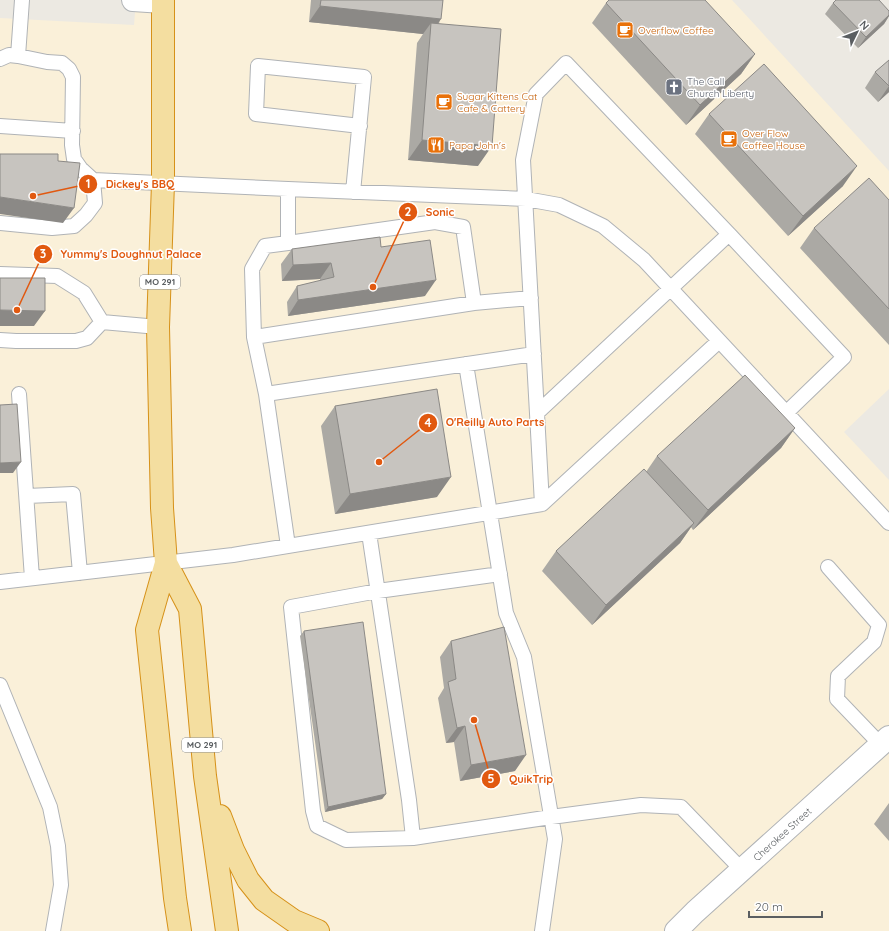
<svg xmlns="http://www.w3.org/2000/svg" width="889" height="931" font-family="Quicksand,sans-serif">
  <style>
    .commercial { fill: #faf0d9 }
    .lines { fill: none; stroke-linecap: round; stroke-linejoin: round }
    .service-casing { stroke: #b0b3b6; stroke-width: 16 }
    .minor-casing { stroke: #b0b3b6; stroke-width: 24 }
    .trunk-casing { stroke: #d69118; stroke-width: 24 }
    .service { stroke: #fff; stroke-width: 14 }
    .minor { stroke: #fff; stroke-width: 22 }
    .trunk { stroke: #f4dea0; stroke-width: 22 }
    .wall { fill: #aba9a4 }
    .shaded-wall { fill: #8b8986 }
    .building { fill: #c7c4bf; stroke: #8b8986 }
    .labels { text-anchor: middle; stroke-width: 3; stroke-linejoin: round; paint-order: stroke }
    .shield { fill: #fff; stroke: #8c8e90; stroke-width: 1 }
    .shield-label { font-size: 9px; font-weight: bold; fill: #5a5e61 }
    .food-label { font-size: 10px; fill: #c56008; stroke: #fff; text-anchor: start }
    .worship-label { font-size: 10px; fill: #5b616d; stroke: #fff; text-anchor: start }
    .street-label { font-size: 10px; fill: #5a5e61; stroke: #fff }
    .leader { fill: none; stroke: #e15910; stroke-width: 1.5 }
    .callout-dot { fill: #e15910; stroke: #fff; stroke-width: 1.5 }
    .mark-label { font-size: 12px; text-anchor: middle; font-weight: bold; fill: #fff }
    .callout-label { font-size: 11px; text-anchor: middle; font-weight: bold; fill: #e15910; stroke: #fff; stroke-width: 3; stroke-linejoin: round; paint-order: stroke }
  </style>
  <rect width="100%" height="100%" fill="#ece9e2"/>
  <!-- commercial -->
  <path class="commercial" d="M136 0H732L889 171V389L844 432 889 480V931H0V18L134 25Z"/>
  <g class="lines">
    <!-- service casing -->
    <g class="service-casing">
      <path id="service" d="M22 0 18 56 47 62 62 63 69 69 73 77 72 145 74 159 81 169 93 180 288 189 526 199 559 205 603 226 644 260 889 523
        M0 59 9 55 18 56
        M0 126 73 131
        M288 189V243L435 222 463 227 474 303 254 337 252 269 265 246 288 243
        M353 192 364 77 258 66 256 114 360 126
        M0 223 52 228 74 226 86 215 95 203 93 180
        M0 274 57 276 84 293 102 322
        M474 303 531 298
        M102 322 158 327
        M254 337 266 394
        M0 340 16 341H76L87 338 102 322
        M719 341 542 504 523 160 536 94 566 63 729 234
        M466 364 506 613 524 657 555 839 542 931
        M19 394 32 578
        M537 413 729 234 844 357 786 413
        M27 496 73 494 80 573
        M369 533 409 800 413 838 346 840 317 826 313 811 291 607 378 591 500 574
        M288 546 266 394 534 354
        M828 567 879 625 874 642 838 676 837 699 881 745
        M0 582 233 555 542 504
        M0 685 50 807 58 846 61 885 53 931
        M413 838 551 817 641 805 681 807 742 870"/>
    </g>
    <!-- minor casing -->
    <g class="minor-casing">
      <path id="minor" d="M133 0 163 2
        M676 931 695 912 889 737"/>
    </g>
    <!-- trunk casing -->
    <g class="trunk-casing">
      <path id="trunk" d="M163 0V183L158 327 162 508 166 563 147 630 175 898 180 931
        M166 563 190 609 205 776 227 931
        M220 816 233 850 248 880 264 900 294 921 318 931"/>
    </g>
    <!-- service -->
    <use href="#service" class="service"/>
    <!-- minor -->
    <use href="#minor" class="minor"/>
    <!-- trunk -->
    <use href="#trunk" class="trunk"/>
  </g>
  <!-- wall -->
  <path class="wall" d="M311 0H443L439 24 478 166 408 160 417 43 423 34 309 22Z
    M606 3 755 54 741 74 686 125 592 23Z
    M833 3 889 11V16L884 24 858 48 825 14Z
    M889 60V92L878 102 865 88 875 72Z
    M709 114 843 186 788 236 695 134Z
    M889 200V345L800 248 814 228Z
    M381 247 425 296 288 316 287 302 297 286 320 281V279L282 281 281 264 292 249Z
    M335 406 437 497 335 514 321 426Z
    M795 428 781 448 693 530 691 527 680 543 592 625 542 571 556 551 646 472 657 456Z
    M304 631 386 794 382 799 325 812 300 636Z
    M451 641 515 771 460 781 454 742 446 743 438 698 444 688 440 657Z
    M889 803V841L874 824Z"/>
  <!-- shaded-wall -->
  <path class="shaded-wall" d="M320 6 441 19 430 35 431 23 423 34 309 22Z
    M889 15V16L884 24 858 48 866 37Z
    M755 54 741 74 686 125 700 105Z
    M889 86V92L878 102Z
    M422 140 492 146 478 166 408 160Z
    M857 166 843 186 788 236 803 216Z
    M0 197 74 208 63 223 0 214Z
    M331 263 320 279 282 281 293 265Z
    M436 280 425 296 288 316 298 300Z
    M0 310 45 311 34 326H0Z
    M795 428 781 448 693 530 708 510Z
    M21 462 13 473H0V463Z
    M451 477 437 497 335 514 350 494Z
    M694 523 680 543 592 625 606 605Z
    M465 726 454 742 446 743 457 728Z
    M526 755 515 771 460 781 471 765Z
    M386 794 382 799 325 812 328 807Z"/>
  <!-- building -->
  <path class="building" d="M321 0H443L441 19 320 6Z
    M609 0H705L755 54 700 105 606 3Z
    M836 0H879L889 11V15L866 37 833 3Z
    M431 23 501 29 492 146 422 140Z
    M889 60V86L875 72Z
    M764 64 857 166 803 216 709 114Z
    M0 154H58V161L80 163 74 208 0 197Z
    M869 178 889 200V309L814 228Z
    M380 237 381 247 430 240 436 280 298 300 297 286 334 277 331 263 293 265 292 249Z
    M0 278H45V311L0 310Z
    M745 375 795 428 708 510 657 456Z
    M437 389 451 477 350 494 335 406Z
    M17 404 21 462 0 463V405Z
    M644 469 694 523 606 605 556 551Z
    M363 622 386 794 328 807 304 631Z
    M504 627 526 755 471 765 465 726 457 728 448 682 456 679 451 641Z"/>
  <!-- icons -->
  <defs>
    <g id="cafe-square" transform="scale(0.9)"><rect x="-9" y="-9" width="18" height="18" rx="4" fill="#e8710a" stroke="#fff"/><path d="M-5.5-4.5H6V0H3Q3 3.5 0 3.5H-2.5Q-5.5 3.5-5.5 0ZM3-3.2v2h1.7v-2ZM-6 4.5H4V6H-6Z" fill="#fff"/></g>
    <g id="church-square" transform="scale(0.9)"><rect x="-9" y="-9" width="18" height="18" rx="4" fill="#6b7280" stroke="#fff"/><path d="M-1.2-6h2.4v3.5h3.3v2.4h-3.3V6h-2.4V-.1h-3.3v-2.4h3.3Z" fill="#fff"/></g>
    <g id="restaurant-square" transform="scale(0.9)"><rect x="-9" y="-9" width="18" height="18" rx="4" fill="#e8710a" stroke="#fff"/><path d="M-5-6h1v4h1v-4h1v4h1v-4h1v5L-1.5 .5V6h-2V.5L-5-1ZM5-6V6H3V1.5H1.5Q1.5-4 5-6Z" fill="#fff"/></g>
  </defs>
  <g fill-rule="evenodd">
    <use href="#cafe-square" x="625" y="30"/>
    <use href="#church-square" x="674" y="87"/>
    <use href="#cafe-square" x="444" y="102"/>
    <use href="#cafe-square" x="729" y="139"/>
    <use href="#restaurant-square" x="436" y="145"/>
  </g>
  <g class="labels">
    <!-- shield labels -->
    <g class="shield">
      <rect x="140" y="275" width="40" height="14" rx="3"/>
      <rect x="182" y="738" width="40" height="14" rx="3"/>
    </g>
    <g class="shield-label">
      <text x="160" y="285">MO 291</text>
      <text x="202" y="748">MO 291</text>
    </g>
    <!-- food labels -->
    <g class="food-label">
      <text x="638" y="34">Overflow Coffee</text>
      <text x="457" y="100">Sugar Kittens Cat<tspan x="457" dy="12">Cafe &amp; Cattery</tspan></text>
      <text x="742" y="137">Over Flow<tspan x="742" dy="12">Coffee House</tspan></text>
      <text x="449" y="149">Papa John's</text>
    </g>
    <!-- worship labels -->
    <g class="worship-label">
      <text x="687" y="85">The Call<tspan x="687" dy="12">Church Liberty</tspan></text>
    </g>
    <!-- street labels -->
    <g class="street-label">
      <text transform="translate(782 834) rotate(-42)" y="4">Cherokee Street</text>
    </g>
  </g>
  <!-- callouts -->
  <path class="leader" d="M33 196L88 184M373 287L408 212M17 310L43 254M379 462L428 423M474 720L491 779"/>
  <g class="callout-dot">
    <circle cx="33" cy="196" r="4"/>
    <circle cx="373" cy="287" r="4"/>
    <circle cx="17" cy="310" r="4"/>
    <circle cx="379" cy="462" r="4"/>
    <circle cx="474" cy="720" r="4"/>
    <circle cx="88" cy="184" r="10"/>
    <circle cx="408" cy="212" r="10"/>
    <circle cx="43" cy="254" r="10"/>
    <circle cx="428" cy="423" r="10"/>
    <circle cx="491" cy="779" r="10"/>
  </g>
  <g class="mark-label">
    <text x="88" y="188">1</text>
    <text x="408" y="216">2</text>
    <text x="43" y="258">3</text>
    <text x="428" y="427">4</text>
    <text x="491" y="783">5</text>
  </g>
  <g class="callout-label">
    <text x="140" y="188">Dickey's BBQ</text>
    <text x="440" y="216">Sonic</text>
    <text x="131" y="258">Yummy's Doughnut Palace</text>
    <text x="495" y="426">O'Reilly Auto Parts</text>
    <text x="531" y="783">QuikTrip</text>
  </g>
  <!-- north arrow -->
  <g transform="translate(857 32) rotate(47)" stroke="#ffffff" stroke-width="3" paint-order="stroke">
  <path d="M0-3L7 15L0 10L-7 15Z" fill="#5a5e61"/>
  <text y="-6" font-size="11" font-weight="bold" text-anchor="middle" fill="#5a5e61">N</text>
  </g>
  <!-- scale -->
  <path d="M749 911v6h73v-6" fill="none" stroke="#5a5e61" stroke-width="2"/>
  <text x="755" y="911" font-size="12" fill="#5a5e61" stroke="#ffffff" stroke-width="3" paint-order="stroke">20 m</text>
</svg>
